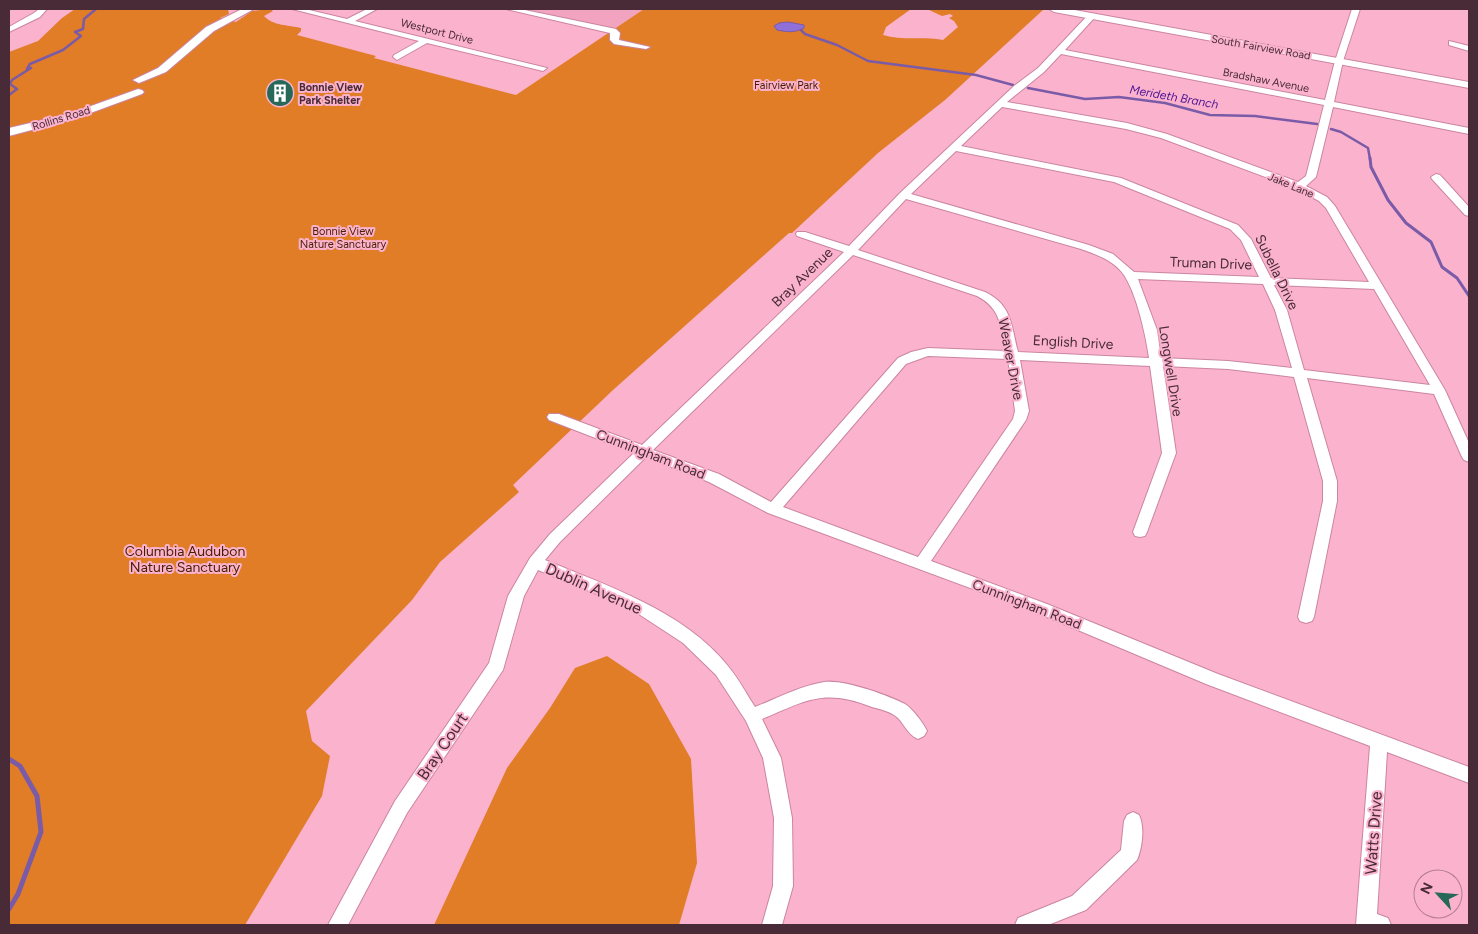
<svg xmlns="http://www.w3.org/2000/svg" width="1478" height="934" font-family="Figtree,sans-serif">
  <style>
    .built { fill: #f1a3c0 }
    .green { fill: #e17c27 }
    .water { fill: #8f70d9; stroke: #7a5ba8 }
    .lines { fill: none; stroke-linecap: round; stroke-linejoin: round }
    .stream-far2 { stroke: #7a5ba8; stroke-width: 2.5 }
    .stream-far1 { stroke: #7a5ba8; stroke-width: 3 }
    .stream { stroke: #7a5ba8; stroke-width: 5 }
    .minor-casing { stroke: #cb85a0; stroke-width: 2 }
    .tertiary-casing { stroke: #cb85a0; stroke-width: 2 }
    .minor { fill: #fff; fill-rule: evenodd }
    .tertiary { fill: #fff; fill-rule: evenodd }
    .labels { text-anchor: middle; stroke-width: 4; stroke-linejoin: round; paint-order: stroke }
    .far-street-label { font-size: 11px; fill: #482b36; stroke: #fbb2cd }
    .far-park-label { font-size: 11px; fill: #461e00; stroke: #fbb2cd }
    .far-poi-label { font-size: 11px; font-weight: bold; fill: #482b36; stroke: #fbb2cd; text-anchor: start }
    .far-water-label { font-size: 12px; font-style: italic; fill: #4d1595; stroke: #fbb2cd }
    .street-label { font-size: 14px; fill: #482b36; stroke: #fbb2cd }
    .park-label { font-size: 14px; fill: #461e00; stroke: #fbb2cd }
    .near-street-label { font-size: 16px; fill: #482b36; stroke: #fbb2cd }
  </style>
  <rect width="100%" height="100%" fill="#fbb2cd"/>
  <!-- built -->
  <path class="built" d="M510 9H644L611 31Z"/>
  <!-- green -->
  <path class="green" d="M75 9H228L229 14 220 18 236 22 252 11 270 9 273 11 264 16C273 26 289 25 301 28V31L297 35 376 56 374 58 516 95 644 9H911L886 27 883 35C902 41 923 36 943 40L958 27 954 21 949 18 953 16 950 14 942 16 927 9H1034L1043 10 945 100 878 153 792 233H789L613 390 513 485 519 492 440 562 412 600 306 711 312 741 330 756 322 796 245 925H9V52L38 41 62 18Z
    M607 656 649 684 691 759 697 863 679 925H434L507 768 550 708 575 668Z"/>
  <!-- water -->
  <path class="water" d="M788 22 804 25V28C795 33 787 32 777 30L774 26 779 23Z"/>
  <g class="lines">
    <!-- stream-far2 -->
    <path class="stream-far2" d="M801 30 805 34 837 45 868 61 976 75 1013 85
      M1028 88 1085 99 1119 97 1165 103 1210 115 1255 116 1317 124
      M9 95 17 89 10 84 12 80 31 68 27 69 30 64 63 50 81 36 75 32 83 29 84 19 96 9
      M1331 129 1341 132 1368 148 1370 159"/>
    <!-- stream-far1 -->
    <path class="stream-far1" d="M1370 158 1371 167 1388 200 1406 223 1431 242 1442 267 1457 278 1469 296"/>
    <!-- stream -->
    <path class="stream" d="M9 759 20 766 37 796 41 832 18 894 9 909"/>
    <!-- minor casing -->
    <g class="minor-casing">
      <path id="minor" d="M39 9H47L40 17 9 32V27L34 13Z
        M292 9H305L347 19 367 9H377L355 21 547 68 543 71 427 43 397 60 393 57 394 55 419 41Z
        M506 9H520L616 29 620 33 619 40 650 47 646 49 614 44 610 40V33Z
        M1352 9H1360L1343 61 1334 102 1469 128V134L1333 107 1316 177 1306 186 1327 197 1335 206 1445 390 1469 443V462L1464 460 1462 457 1434 394 1307 378 1337 481V501L1314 617 1312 621 1306 623 1300 621 1298 617 1323 501V481L1294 377 1228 369 1163 366 1176 453 1147 532 1145 536 1140 537 1135 536 1133 532 1162 453 1150 366 1020 360 1029 411 1026 420 931 561 1047 604 1218 674 1469 767V783L1387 752 1377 914 1388 918 1391 925H1356L1370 746 1206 684 1035 612 768 513 709 482 646 457 560 542 545 560C608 586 684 611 728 666 738 678 746 693 755 707 778 698 800 686 824 682 843 679 888 695 905 704 913 709 923 723 927 731L924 736 918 739C906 734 904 721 894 715 888 711 879 709 872 707 824 688 807 700 762 719L781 758 792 818 793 886 782 925H762L773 886 774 818 763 758 746 721 716 675 683 643 628 607 538 570 524 596 503 670 407 813 348 925H328L395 801 489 663 508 596 530 558 550 534 634 453 549 420 547 417 549 414H559L642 445 844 252 797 236 796 234 797 232H805L849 246 900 193 1014 86 1038 68 1089 14 1096 16 1065 50 1325 100 1335 61ZM1061 54 1324 105 1306 176 1298 182 1167 134 1127 123 1007 102 1044 72ZM1002 107 1126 129 1161 138 1295 188 1319 201 1326 208 1369 282 1271 278 1251 239 1238 225 1121 178 961 146ZM956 151 1114 182 1230 229 1241 240 1259 277 1134 272 1113 254 1089 245 911 194ZM906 199 1081 249C1095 254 1109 259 1119 269 1135 284 1146 336 1149 358L1018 352C1011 325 1012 305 985 292L858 250ZM853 255 977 296C1002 309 1000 327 1006 351L928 348 911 352 898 358 771 502 719 474 653 450ZM1138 279 1263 284 1275 310 1292 368 1228 361 1161 358 1157 330ZM1274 285 1374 289 1430 385 1304 370 1287 310ZM928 356 1008 359 1015 411 1013 419 918 557 783 507 906 364Z
        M1449 41 1469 46V51L1449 45Z
        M1436 174 1440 175 1469 207V216L1465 215 1432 179 1431 177Z
        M1133 812 1139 815C1145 827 1142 849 1137 860L1086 910 1048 925H1015L1018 918 1072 896 1121 850 1124 821 1127 815Z"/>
    </g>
    <!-- tertiary casing -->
    <g class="tertiary-casing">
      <path id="tertiary" d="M242 9H254L214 31 166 72 139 83 133 80 158 68 206 27Z
        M1049 9H1069L1469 82V88L1054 12Z
        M138 89 142 90 144 92 142 94 77 118 9 136V128L69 114Z"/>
    </g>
    <!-- minor -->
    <use href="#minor" class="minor"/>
    <!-- tertiary -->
    <use href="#tertiary" class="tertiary"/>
  </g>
  <!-- icons -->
  <defs>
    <g id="building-disc" transform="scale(1.4375)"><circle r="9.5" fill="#266959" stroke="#fbb2cd"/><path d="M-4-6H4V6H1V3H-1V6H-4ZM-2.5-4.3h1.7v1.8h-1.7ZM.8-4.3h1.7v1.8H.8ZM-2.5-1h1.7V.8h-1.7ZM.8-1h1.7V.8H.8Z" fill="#fff"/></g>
  </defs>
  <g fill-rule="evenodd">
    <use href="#building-disc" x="280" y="93"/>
  </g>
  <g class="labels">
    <!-- far-street labels -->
    <g class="far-street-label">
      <text transform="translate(437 31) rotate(14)" y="4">Westport Drive</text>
      <text transform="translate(1261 47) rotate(10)" y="4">South Fairview Road</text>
      <text transform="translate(1266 80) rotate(11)" y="4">Bradshaw Avenue</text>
      <text transform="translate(61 118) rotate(-17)" y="4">Rollins Road</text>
      <text transform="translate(1291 185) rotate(23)" y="4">Jake Lane</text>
    </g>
    <!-- far-park labels -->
    <g class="far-park-label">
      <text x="786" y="89">Fairview Park</text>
      <text x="343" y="235">Bonnie View<tspan x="343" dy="13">Nature Sanctuary</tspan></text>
    </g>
    <!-- far-poi labels -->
    <g class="far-poi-label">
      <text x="299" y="91">Bonnie View<tspan x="299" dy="13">Park Shelter</tspan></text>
    </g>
    <!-- far-water labels -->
    <g class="far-water-label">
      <text transform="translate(1174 97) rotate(10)" y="4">Merideth Branch</text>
    </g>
    <!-- street labels -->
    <g class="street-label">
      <text transform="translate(1211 263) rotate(2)" y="5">Truman Drive</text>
      <text transform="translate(1277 272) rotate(64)" y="5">Subella Drive</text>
      <text transform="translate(802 277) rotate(-44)" y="5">Bray Avenue</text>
      <text transform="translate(1073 342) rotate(3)" y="5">English Drive</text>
      <text transform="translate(1011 359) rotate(79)" y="5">Weaver Drive</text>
      <text transform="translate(1171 371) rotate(81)" y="5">Longwell Drive</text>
      <text transform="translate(651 454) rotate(21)" y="5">Cunningham Road</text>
      <text transform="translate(1027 604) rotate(21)" y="5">Cunningham Road</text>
    </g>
    <!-- park labels -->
    <g class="park-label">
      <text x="185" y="556">Columbia Audubon<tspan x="185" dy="16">Nature Sanctuary</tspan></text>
    </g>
    <!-- near-street labels -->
    <g class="near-street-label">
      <text transform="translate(594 588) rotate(24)" y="6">Dublin Avenue</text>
      <text transform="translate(442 746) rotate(-56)" y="6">Bray Court</text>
      <text transform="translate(1373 833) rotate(-86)" y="6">Watts Drive</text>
    </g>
  </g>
  <!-- border -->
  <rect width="1478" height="934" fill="none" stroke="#482b36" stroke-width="20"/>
  <!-- north arrow -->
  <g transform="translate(1438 894) rotate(296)"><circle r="24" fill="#fbb2cd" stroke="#b37c91"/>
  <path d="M0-4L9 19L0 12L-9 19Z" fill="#266959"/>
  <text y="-8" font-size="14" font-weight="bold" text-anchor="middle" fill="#482b36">N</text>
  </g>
</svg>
